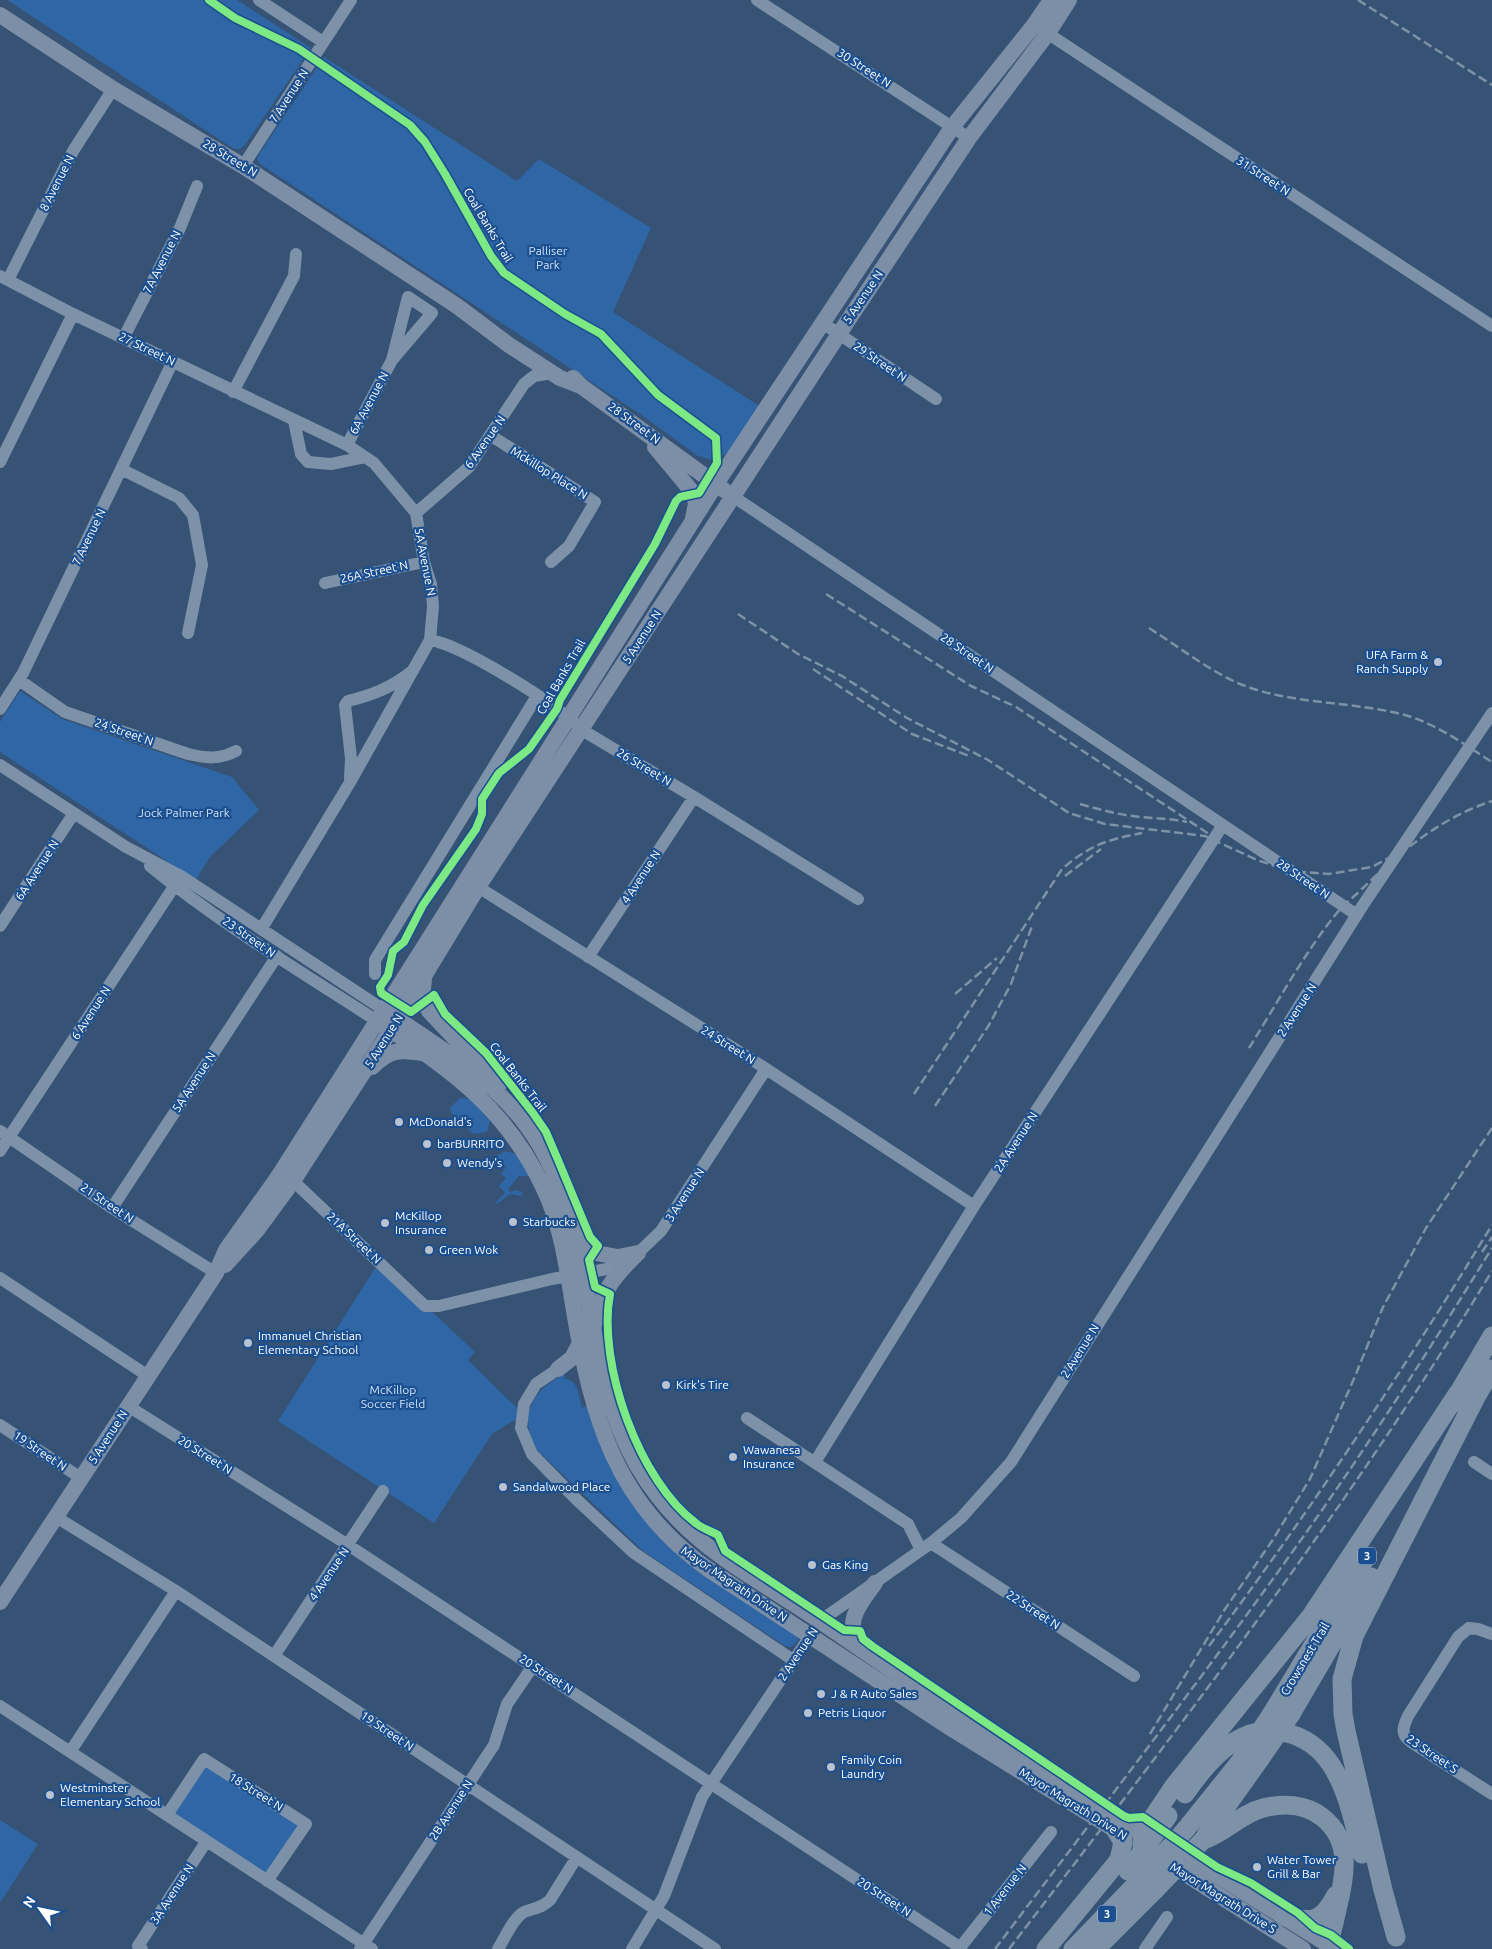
<svg xmlns="http://www.w3.org/2000/svg" width="1492" height="1949" font-family="Ubuntu,sans-serif">
  <style>
    .green { fill: #2f66a5 }
    .lines { fill: none; stroke-linecap: round; stroke-linejoin: round }
    .minor { stroke: #7d92a8; stroke-width: 12 }
    .major { stroke: #7d8ea7; stroke-width: 16 }
    .highway { stroke: #7e92a7; stroke-width: 19 }
    .rail { stroke: #7e92a7; stroke-width: 2.5; stroke-dasharray: 9 4; stroke-linecap: butt }
    .highway-bridge { stroke: #7e92a7; stroke-width: 19 }
    .cycleway-casing { stroke: #1b4f8f; stroke-width: 11 }
    .cycleway { stroke: #7ce984; stroke-width: 8 }
    .poi-dot { fill: #b9c2ce; stroke: #1b4f8f; stroke-width: 2 }
    .labels { text-anchor: middle; stroke-width: 4.5; stroke-linejoin: round; paint-order: stroke }
    .shield { fill: #1b4f8f; stroke: #bbcadd; stroke-width: 1 }
    .shield-label { font-size: 11px; font-weight: bold; fill: #fff }
    .street-label { font-size: 12px; fill: #fff; stroke: #1b4f8f }
    .park-label { font-size: 12px; fill: #cfe3fa; stroke: #1b4f8f }
    .poi-label { font-size: 12px; fill: #fff; stroke: #1b4f8f; text-anchor: start }
  </style>
  <rect width="100%" height="100%" fill="#365274"/>
  <!-- green -->
  <path class="green" d="M7 0H237L311 48 245 145 240 149H234Z
    M324 57 517 181 539 159 651 228 613 312 761 407 728 453 712 460 698 456 640 414 260 164 257 159 259 154Z
    M20 691 62 719 232 777 259 810 210 857 196 880 0 752V722Z
    M460 1098 471 1099 490 1121 487 1132 473 1134 451 1112 450 1108Z
    M505 1151 516 1154 531 1176H519L508 1189 510 1192 516 1190 523 1193 521 1196 510 1194 497 1204 496 1202 505 1193 499 1186 506 1178 501 1174 506 1167 495 1157Z
    M379 1262 475 1352 468 1360 521 1412 520 1420 513 1421 492 1434 434 1523 278 1421Z
    M564 1374 565 1379C579 1380 579 1397 582 1408L589 1405 655 1532 681 1558 703 1574 797 1635 798 1641 791 1647 785 1646 643 1551 538 1451C517 1418 531 1391 564 1374Z
    M204 1759 306 1824 267 1881 167 1815Z
    M0 1820 38 1844 0 1903Z"/>
  <g class="lines">
    <!-- minor -->
    <path class="minor" d="M259 0 323 42
      M757 0 969 138
      M1041 29 1492 326
      M243 166 351 0
      M0 276 73 314 347 445 374 463 416 513
      M8 280 73 151 113 89
      M824 324 936 399
      M124 337 180 228 197 186
      M233 392 294 276 296 254
      M294 421 301 454 308 462 331 464 365 457
      M490 435 595 502 569 546 551 562
      M347 445 392 360 408 297 432 313 392 360
      M0 462 73 314
      M121 469 179 498 193 515 202 565 188 633
      M734 497 1357 915
      M416 513 469 467 524 384 534 376 552 373
      M325 583 424 562
      M430 640C462 645 559 705 582 730L694 797 858 899
      M19 680 65 712 188 754C206 758 219 760 236 751
      M0 709 23 673 173 361
      M0 765 126 847 181 876 384 1010
      M350 779 351 758 345 705 348 701C372 695 391 688 411 672
      M150 866C221 924 300 971 377 1021
      M478 887 754 1061 974 1206
      M0 926 74 813
      M262 928 349 784 430 640 433 606 431 584 424 562 416 513
      M588 957 694 797
      M375 974V960L537 696
      M0 1131 112 1208 216 1273
      M0 1151 181 876
      M288 1176 425 1306H439L552 1279 607 1269 638 1253 661 1231 766 1069
      M112 1208 277 956
      M0 1278 148 1376
      M558 1369 536 1384 524 1404 521 1428 532 1454 576 1499 634 1553 793 1660
      M128 1406 348 1545 961 1948
      M747 1418 908 1524 921 1550
      M0 1425 81 1478
      M815 1462 974 1206 1223 825
      M1474 1462 1492 1474
      M56 1517 176 1591 715 1949
      M931 1543 1134 1676
      M1492 1634 1478 1629 1469 1628 1458 1637 1408 1716C1403 1727 1400 1734 1411 1742L1492 1794
      M274 1656 383 1491
      M0 1706 372 1949
      M70 1752 176 1591
      M167 1815 204 1759 306 1824 267 1881
      M142 1949 138 1946 206 1842
      M360 1949 494 1745 507 1704 533 1666
      M498 1949C505 1938 513 1918 524 1912 534 1908 542 1908 550 1900L577 1857
      M632 1949 664 1896 702 1797 820 1621 931 1543 961 1518 1011 1462 1363 905 1492 713
      M959 1949 1051 1832
      M1145 1949 1167 1917"/>
    <!-- major -->
    <path class="major" d="M0 15 113 89 243 166 457 306 509 345 560 378 581 386
      M573 378 581 386 724 490
      M655 447 694 494 696 504 693 518
      M424 979 422 997 429 1011 499 1085
      M390 1014C433 1043 487 1076 520 1117 563 1169 577 1238 589 1303 598 1359 609 1417 638 1467 685 1546 748 1572 821 1622 930 1696 1039 1772 1153 1838
      M383 1025C451 1069 508 1111 543 1187 562 1226 567 1269 574 1311 592 1417 615 1503 708 1569L952 1729 1125 1836
      M372 1067C389 1050 399 1049 422 1053
      M574 1225 596 1253 618 1257 638 1253
      M225 1265 257 1230 293 1181 398 1019 478 887 839 334 969 138 1048 33 1069 0
      M595 1323C602 1291 614 1276 638 1253
      M558 1369 572 1358 580 1343
      M0 1602 216 1273 226 1250 278 1177 391 999 716 484 953 126 1034 25 1051 0
      M862 1649C842 1623 859 1605 875 1583
      M1177 1850 1335 1949
      M1165 1861 1303 1949"/>
    <!-- highway -->
    <path class="highway" d="M1452 1404 1492 1336
      M1468 1411 1492 1369
      M1291 1714 1371 1577
      M1271 1715 1364 1561
      M1185 1794C1198 1775 1213 1756 1232 1743 1271 1718 1315 1734 1336 1773 1349 1797 1355 1828 1362 1854
      M1186 1829 1239 1763
      M1206 1835 1260 1759
      M1203 1840C1225 1833 1240 1814 1263 1808 1283 1803 1305 1804 1322 1817 1357 1844 1342 1886 1334 1923 1332 1931 1329 1940 1329 1949
      M1142 1848 1143 1832 1174 1786 1311 1616 1458 1393
      M1285 1917C1313 1922 1321 1923 1336 1895
      M1396 1937 1383 1890 1346 1731 1343 1714 1342 1679 1354 1636 1474 1401
      M1046 1949 1119 1860 1123 1842 1115 1829
      M1073 1949 1141 1879
      M1096 1949 1156 1889"/>
    <!-- rail -->
    <path class="rail" d="M1358 0 1492 85
      M826 594 971 686 1016 707 1212 836
      M738 614 798 654 842 676 907 718 988 760 1069 813 1105 824 1205 836 1257 860 1290 871 1329 874 1372 867 1398 853
      M1149 628C1179 647 1208 670 1240 684 1292 705 1352 701 1405 715 1437 724 1465 745 1492 762
      M813 669 912 734 969 756
      M1080 804C1098 809 1115 814 1133 816 1152 819 1169 818 1187 822
      M1065 876 1101 849
      M955 994 997 958
      M1249 1048C1276 1005 1305 952 1336 914 1344 904 1355 896 1364 887 1402 850 1441 818 1492 801
      M914 1094 1062 869C1090 845 1106 840 1142 833
      M935 1106 989 1025 1011 984 1032 926
      M1482 1252 1492 1237
      M1209 1646C1311 1510 1404 1369 1492 1225
      M1150 1734 1225 1609 1272 1541 1310 1479 1356 1374 1383 1307 1426 1228 1492 1128
      M995 1949C1100 1810 1207 1672 1308 1530 1373 1438 1433 1344 1492 1248
      M1009 1949C1178 1729 1348 1509 1492 1271"/>
    <!-- highway-bridge -->
    <path class="highway-bridge" d="M1260 1759 1291 1714
      M1239 1763 1271 1715
      M1128 1871 1168 1816
      M1141 1879 1186 1829
      M1156 1889 1203 1840"/>
    <!-- cycleway casing -->
    <g class="cycleway-casing">
      <path id="cycleway" d="M209 0 235 18 299 49 410 125 425 142 445 174 491 256 504 273 565 314 601 334 658 395 716 438 717 463 699 493 680 497 676 501 655 544 560 700 557 709 529 749 499 773 482 799V814L476 829 423 905 404 942 393 951 388 975 380 987 381 993 411 1012 434 995 445 1014 486 1053 533 1113 546 1132 558 1160 590 1237 598 1246 589 1260 595 1287 610 1294C597 1363 639 1482 697 1524 703 1529 711 1531 718 1535L725 1551 844 1630 860 1631 863 1639 872 1646 1124 1816 1129 1818 1143 1817 1217 1867 1251 1883 1298 1913 1315 1928 1331 1935 1349 1949"/>
    </g>
    <!-- cycleway -->
    <use href="#cycleway" class="cycleway"/>
  </g>
  <!-- markers -->
  <g class="poi-dot">
    <circle cx="1438" cy="662" r="5"/>
    <circle cx="399" cy="1122" r="5"/>
    <circle cx="427" cy="1144" r="5"/>
    <circle cx="447" cy="1163" r="5"/>
    <circle cx="513" cy="1222" r="5"/>
    <circle cx="385" cy="1223" r="5"/>
    <circle cx="429" cy="1250" r="5"/>
    <circle cx="248" cy="1343" r="5"/>
    <circle cx="666" cy="1385" r="5"/>
    <circle cx="733" cy="1457" r="5"/>
    <circle cx="503" cy="1487" r="5"/>
    <circle cx="812" cy="1565" r="5"/>
    <circle cx="821" cy="1694" r="5"/>
    <circle cx="808" cy="1713" r="5"/>
    <circle cx="831" cy="1767" r="5"/>
    <circle cx="50" cy="1795" r="5"/>
    <circle cx="1257" cy="1867" r="5"/>
  </g>
  <g class="labels">
    <!-- shield labels -->
    <g class="shield">
      <rect x="1358" y="1547.5" width="18" height="17" rx="4"/>
      <rect x="1098" y="1905.5" width="18" height="17" rx="4"/>
    </g>
    <g class="shield-label">
      <text x="1367" y="1560">3</text>
      <text x="1107" y="1918">3</text>
    </g>
    <!-- street labels -->
    <g class="street-label">
      <text transform="translate(864 68) rotate(33)" y="4">30 Street N</text>
      <text transform="translate(289 96) rotate(-57)" y="4">7 Avenue N</text>
      <text transform="translate(230 158) rotate(31)" y="4">28 Street N</text>
      <text transform="translate(1263 176) rotate(33)" y="4">31 Street N</text>
      <text transform="translate(57 183) rotate(-63)" y="4">8 Avenue N</text>
      <text transform="translate(488 225) rotate(59)" y="4">Coal Banks Trail</text>
      <text transform="translate(162 262) rotate(-63)" y="4">7A Avenue N</text>
      <text transform="translate(863 297) rotate(-56)" y="4">5 Avenue N</text>
      <text transform="translate(147 349) rotate(26)" y="4">27 Street N</text>
      <text transform="translate(880 362) rotate(34)" y="4">29 Street N</text>
      <text transform="translate(369 403) rotate(-62)" y="4">6A Avenue N</text>
      <text transform="translate(634 423) rotate(36)" y="4">28 Street N</text>
      <text transform="translate(485 442) rotate(-55)" y="4">6 Avenue N</text>
      <text transform="translate(549 473) rotate(32)" y="4">Mckillop Place N</text>
      <text transform="translate(89 537) rotate(-64)" y="4">7 Avenue N</text>
      <text transform="translate(425 562) rotate(79)" y="4">5A Avenue N</text>
      <text transform="translate(374 572) rotate(-12)" y="4">26A Street N</text>
      <text transform="translate(642 637) rotate(-57)" y="4">5 Avenue N</text>
      <text transform="translate(967 653) rotate(34)" y="4">28 Street N</text>
      <text transform="translate(561 677) rotate(-60)" y="4">Coal Banks Trail</text>
      <text transform="translate(124 732) rotate(19)" y="4">24 Street N</text>
      <text transform="translate(644 767) rotate(31)" y="4">26 Street N</text>
      <text transform="translate(37 870) rotate(-57)" y="4">6A Avenue N</text>
      <text transform="translate(641 877) rotate(-57)" y="4">4 Avenue N</text>
      <text transform="translate(1303 879) rotate(34)" y="4">28 Street N</text>
      <text transform="translate(249 937) rotate(35)" y="4">23 Street N</text>
      <text transform="translate(1297 1010) rotate(-57)" y="4">2 Avenue N</text>
      <text transform="translate(91 1013) rotate(-57)" y="4">6 Avenue N</text>
      <text transform="translate(384 1041) rotate(-58)" y="4">5 Avenue N</text>
      <text transform="translate(728 1045) rotate(32)" y="4">24 Street N</text>
      <text transform="translate(518 1077) rotate(52)" y="4">Coal Banks Trail</text>
      <text transform="translate(194 1082) rotate(-57)" y="4">5A Avenue N</text>
      <text transform="translate(1016 1142) rotate(-57)" y="4">2A Avenue N</text>
      <text transform="translate(685 1195) rotate(-57)" y="4">3 Avenue N</text>
      <text transform="translate(107 1203) rotate(34)" y="4">21 Street N</text>
      <text transform="translate(354 1238) rotate(43)" y="4">21A Street N</text>
      <text transform="translate(1080 1351) rotate(-58)" y="4">2 Avenue N</text>
      <text transform="translate(108 1437) rotate(-57)" y="4">5 Avenue N</text>
      <text transform="translate(40 1451) rotate(34)" y="4">19 Street N</text>
      <text transform="translate(205 1455) rotate(32)" y="4">20 Street N</text>
      <text transform="translate(329 1574) rotate(-56)" y="4">4 Avenue N</text>
      <text transform="translate(734 1584) rotate(34)" y="4">Mayor Magrath Drive N</text>
      <text transform="translate(1033 1610) rotate(33)" y="4">22 Street N</text>
      <text transform="translate(798 1654) rotate(-56)" y="4">2 Avenue N</text>
      <text transform="translate(1305 1659) rotate(-59)" y="4">Crowsnest Trail</text>
      <text transform="translate(546 1674) rotate(33)" y="4">20 Street N</text>
      <text transform="translate(387 1731) rotate(34)" y="4">19 Street N</text>
      <text transform="translate(1432 1754) rotate(34)" y="4">23 Street S</text>
      <text transform="translate(256 1792) rotate(32)" y="4">18 Street N</text>
      <text transform="translate(1073 1804) rotate(32)" y="4">Mayor Magrath Drive N</text>
      <text transform="translate(451 1810) rotate(-57)" y="4">2B Avenue N</text>
      <text transform="translate(1005 1890) rotate(-52)" y="4">1 Avenue N</text>
      <text transform="translate(172 1894) rotate(-57)" y="4">3A Avenue N</text>
      <text transform="translate(884 1897) rotate(33)" y="4">20 Street N</text>
      <text transform="translate(1223 1898) rotate(32)" y="4">Mayor Magrath Drive S</text>
    </g>
    <!-- park labels -->
    <g class="park-label">
      <text x="548" y="255">Palliser<tspan x="548" dy="14">Park</tspan></text>
      <text x="184" y="817">Jock Palmer Park</text>
      <text x="393" y="1394">McKillop<tspan x="393" dy="14">Soccer Field</tspan></text>
    </g>
    <!-- poi labels -->
    <g class="poi-label">
      <text x="1428" y="659" text-anchor="end">UFA Farm &amp;<tspan x="1428" dy="14">Ranch Supply</tspan></text>
      <text x="409" y="1126">McDonald's</text>
      <text x="437" y="1148">barBURRITO</text>
      <text x="457" y="1167">Wendy's</text>
      <text x="395" y="1220">McKillop<tspan x="395" dy="14">Insurance</tspan></text>
      <text x="523" y="1226">Starbucks</text>
      <text x="439" y="1254">Green Wok</text>
      <text x="258" y="1340">Immanuel Christian<tspan x="258" dy="14">Elementary School</tspan></text>
      <text x="676" y="1389">Kirk's Tire</text>
      <text x="743" y="1454">Wawanesa<tspan x="743" dy="14">Insurance</tspan></text>
      <text x="513" y="1491">Sandalwood Place</text>
      <text x="822" y="1569">Gas King</text>
      <text x="831" y="1698">J &amp; R Auto Sales</text>
      <text x="818" y="1717">Petris Liquor</text>
      <text x="841" y="1764">Family Coin<tspan x="841" dy="14">Laundry</tspan></text>
      <text x="60" y="1792">Westminster<tspan x="60" dy="14">Elementary School</tspan></text>
      <text x="1267" y="1864">Water Tower<tspan x="1267" dy="14">Grill &amp; Bar</tspan></text>
    </g>
  </g>
  <!-- north arrow -->
  <g transform="translate(40 1909) rotate(303)" stroke="#1b4f8f" stroke-width="4" paint-order="stroke">
  <path d="M0-4L9 19L0 12L-9 19Z" fill="#ffffff"/>
  <text y="-8" font-size="14" font-weight="bold" text-anchor="middle" fill="#ffffff">N</text>
  </g>
</svg>
